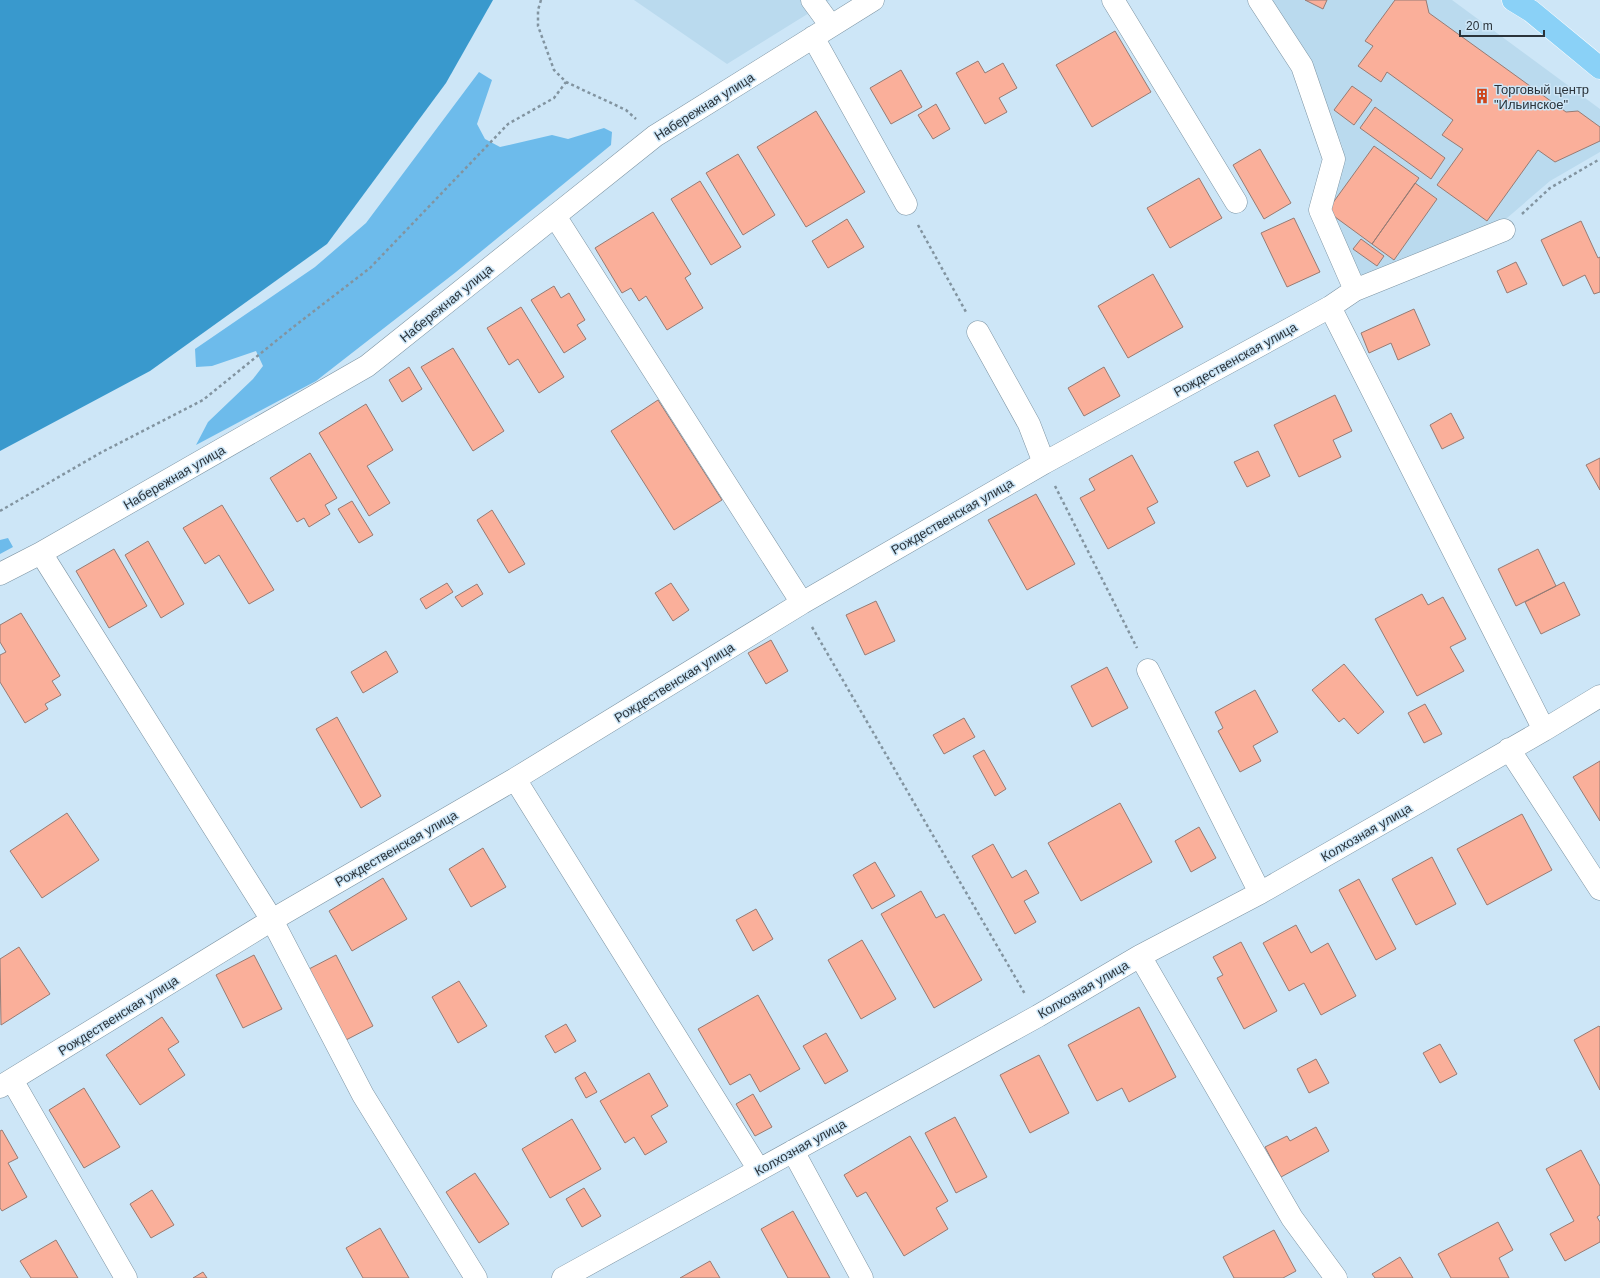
<svg xmlns="http://www.w3.org/2000/svg" width="1600" height="1278" font-family="Helvetica,sans-serif">
  <style>
    .built { fill: #badaee }
    .green { fill: #6dbbeb }
    .water { fill: #3999cd }
    .building { fill: #faaf9a; stroke: #967b74 }
    .lines { fill: none; stroke-linecap: round; stroke-linejoin: round }
    .minor-casing { stroke: #7d94a3; stroke-width: 23 }
    .major-casing { stroke: #fff; stroke-width: 23 }
    .path { stroke: #8294a0; stroke-width: 2.5; stroke-dasharray: 3 3; stroke-linecap: butt }
    .minor { stroke: #fff; stroke-width: 22 }
    .major { stroke: #8ad1f7; stroke-width: 22 }
    .labels { text-anchor: middle; stroke-width: 3; stroke-linejoin: round; paint-order: stroke }
    .poi-label { font-size: 13px; fill: #2a333a; stroke: #cde6f7; text-anchor: start }
    .street-label { font-size: 13px; fill: #2a333a; stroke: #cde6f7 }
  </style>
  <rect width="100%" height="100%" fill="#cde6f7"/>
  <!-- built -->
  <path class="built" d="M634 0H830L727 64Z
    M1268 0H1452L1600 109V152L1550 181 1493 230 1359 282 1324 210 1343 148 1310 65Z"/>
  <!-- green -->
  <path class="green" d="M479 72 492 80 477 124 485 139 500 147 552 135 568 139 604 128 612 132 611 145 456 272 316 381 196 445 208 422 253 379 263 366 256 351 212 366 196 367 195 349 315 267 366 223Z
    M8 538 13 547 0 554V540Z"/>
  <!-- water -->
  <path class="water" d="M0 0H493L446 83 327 244 150 371 0 451Z"/>
  <!-- building -->
  <path class="building" d="M1305 0H1327L1323 9Z
    M1395 0H1426L1429 13 1566 112 1578 111 1600 127V141L1555 162 1538 150 1487 221 1437 185 1463 149 1442 135 1453 120 1387 72 1381 82 1358 66 1373 46 1365 41Z
    M1115 31 1151 92 1092 127 1056 65Z
    M978 61 985 73 1003 63 1017 88 999 98 1007 112 985 124 956 73Z
    M901 70 922 107 891 124 870 88Z
    M1352 86 1372 100 1354 125 1334 110Z
    M936 104 950 129 933 139 918 115Z
    M1375 107 1445 158 1431 179 1360 128Z
    M816 111 865 192 806 227 757 147Z
    M1374 146 1419 178 1372 244 1327 211Z
    M1260 149 1291 203 1264 219 1233 165Z
    M738 154 775 215 743 235 706 173Z
    M1199 178 1222 218 1170 248 1147 208Z
    M700 181 741 247 711 265 671 199Z
    M1415 183 1437 199 1394 260 1372 244Z
    M653 212 691 274 685 278 703 308 667 330 646 296 639 301 631 288 622 293 595 248Z
    M1294 218 1320 272 1287 287 1261 233Z
    M847 219 864 247 828 268 812 241Z
    M1581 221 1598 258 1600 257V292L1594 294 1585 275 1563 286 1541 240Z
    M1361 239 1384 256 1377 266 1353 249Z
    M1516 262 1527 284 1507 293 1497 271Z
    M1153 274 1183 327 1128 358 1098 306Z
    M554 286 561 298 569 293 585 320 577 325 586 339 564 353 531 300Z
    M521 307 564 377 539 393 518 359 509 365 487 328Z
    M1414 309 1430 345 1398 360 1391 343 1369 353 1361 333Z
    M453 348 504 431 473 451 421 367Z
    M409 367 422 389 402 402 389 380Z
    M1104 367 1120 396 1084 416 1068 388Z
    M1335 395 1352 431 1333 440 1341 457 1299 477 1274 425Z
    M658 400 722 500 674 530 611 431Z
    M366 404 393 450 367 466 390 503 369 516 319 433Z
    M1451 413 1464 438 1442 449 1430 425Z
    M1258 451 1270 476 1247 487 1234 462Z
    M310 453 337 498 325 505 330 514 309 527 304 518 297 522 270 478Z
    M1132 455 1158 502 1147 508 1155 523 1108 549 1080 498 1095 490 1089 479Z
    M1600 458V490L1586 465Z
    M1036 494 1075 564 1027 590 988 520Z
    M352 501 373 535 359 543 338 509Z
    M222 505 274 590 249 604 219 555 205 564 183 528Z
    M492 510 525 564 509 573 477 520Z
    M148 541 184 604 161 618 125 555Z
    M114 549 147 606 109 628 76 571Z
    M1538 549 1556 586 1516 606 1498 569Z
    M1564 582 1580 615 1541 634 1525 602Z
    M447 583 453 592 426 609 420 599Z
    M671 583 689 610 673 621 655 593Z
    M477 584 483 594 462 607 455 597Z
    M1422 594 1428 605 1443 597 1466 639 1450 647 1464 671 1417 696 1375 619Z
    M876 601 895 641 865 655 846 615Z
    M21 613 60 676 52 681 61 695 45 704 48 709 25 723 0 682V655L6 652 0 642V625Z
    M771 640 788 671 766 684 748 653Z
    M386 651 398 672 363 693 351 672Z
    M1344 664 1384 712 1358 734 1344 718 1339 722 1312 690Z
    M1107 667 1128 708 1092 727 1071 686Z
    M1255 690 1278 732 1253 746 1261 761 1240 772 1218 731 1223 728 1215 712Z
    M1425 704 1442 734 1424 743 1408 713Z
    M337 717 381 796 361 808 316 729Z
    M964 718 975 737 944 754 933 735Z
    M984 750 1006 789 995 796 973 756Z
    M1600 761V821L1573 777Z
    M1120 803 1152 862 1081 901 1048 843Z
    M67 813 99 860 42 898 10 851Z
    M1522 814 1552 870 1487 905 1457 849Z
    M1199 827 1216 858 1191 872 1175 841Z
    M993 844 1012 878 1026 870 1039 893 1024 901 1036 922 1015 934 972 856Z
    M483 848 506 887 471 907 449 869Z
    M1432 857 1456 904 1416 925 1392 879Z
    M875 862 895 896 872 909 853 875Z
    M383 878 407 919 352 951 329 911Z
    M1359 879 1396 949 1376 960 1339 890Z
    M921 891 936 918 944 914 982 980 934 1008 881 914Z
    M756 909 773 939 753 951 736 920Z
    M1296 925 1311 953 1328 943 1356 996 1321 1015 1304 983 1289 991 1263 943Z
    M862 940 896 999 861 1019 828 960Z
    M1241 942 1277 1011 1244 1029 1217 978 1223 975 1213 957Z
    M19 947 50 994 1 1025 0 959Z
    M254 955 282 1009 243 1028 216 975Z
    M336 955 373 1026 346 1040 309 969Z
    M459 981 487 1026 458 1043 432 997Z
    M758 995 800 1069 760 1092 750 1074 730 1085 698 1029Z
    M1139 1007 1176 1077 1129 1102 1122 1088 1097 1101 1068 1045Z
    M162 1017 179 1042 168 1049 185 1075 140 1105 106 1055Z
    M566 1024 576 1041 555 1053 545 1036Z
    M1599 1026 1600 1027V1090L1574 1040Z
    M826 1033 848 1071 825 1084 803 1046Z
    M1440 1044 1457 1074 1440 1083 1423 1053Z
    M1039 1055 1069 1113 1030 1133 1000 1075Z
    M1316 1059 1329 1083 1309 1093 1297 1069Z
    M585 1072 597 1092 586 1098 575 1078Z
    M649 1073 668 1106 651 1116 667 1142 645 1155 634 1137 625 1143 600 1101Z
    M84 1088 120 1147 84 1168 49 1110Z
    M753 1094 772 1127 755 1136 736 1104Z
    M955 1117 987 1177 956 1193 925 1133Z
    M572 1119 601 1169 550 1198 522 1149Z
    M1316 1127 1329 1151 1281 1177 1265 1147 1287 1136 1290 1141Z
    M2 1130 18 1158 8 1163 27 1197 2 1211 0 1208V1131Z
    M910 1136 948 1201 936 1208 948 1229 904 1256 866 1192 857 1197 844 1175Z
    M1581 1150 1600 1186V1215L1597 1217 1600 1222V1242L1565 1261 1550 1234 1574 1221 1546 1169Z
    M475 1173 509 1224 479 1243 446 1192Z
    M584 1188 601 1216 582 1227 566 1199Z
    M152 1190 174 1225 151 1238 130 1204Z
    M793 1211 830 1278H788L761 1229Z
    M1498 1222 1513 1250 1499 1258 1509 1278H1451L1438 1254Z
    M380 1228 409 1278H363L346 1248Z
    M1274 1230 1296 1271 1283 1278H1234L1223 1257Z
    M56 1240 78 1278H31L20 1261Z
    M1400 1257 1413 1278H1375L1372 1274Z
    M710 1261 720 1278H680Z
    M203 1272 207 1278H193Z"/>
  <g class="lines">
    <!-- minor casing -->
    <g class="minor-casing">
      <path id="minor" d="M812 0 831 26
        M1113 0 1236 202
        M1259 0 1302 66 1334 159 1320 210 1355 290
        M813 37 906 204
        M555 216 802 603
        M1330 307 1544 730
        M978 332 1029 424 1044 463
        M41 553 272 920 363 1095 476 1278
        M0 574 41 553 367 366 655 136 873 0
        M1148 670 1260 893
        M1509 749 1600 889
        M515 779 759 1170
        M1140 956 1292 1218 1336 1278
        M12 1080 126 1278
        M0 1087 272 920 515 779 802 603 1044 463 1330 307 1355 290 1504 230
        M793 1151 862 1278
        M563 1278 1038 1016 1140 956 1260 893 1544 730 1600 696"/>
    </g>
    <!-- major casing -->
    <g class="major-casing">
      <path id="major" d="M1513 0 1531 11 1600 68"/>
    </g>
    <!-- path -->
    <path class="path" d="M541 0 538 10V26L554 70 566 82 626 110 636 119
      M1522 214 1550 188 1600 159
      M918 225 966 312
      M1055 486 1137 648
      M0 511 102 452 203 400 292 328 370 268 508 124 554 98 566 82
      M812 627 1025 994"/>
    <!-- minor -->
    <use href="#minor" class="minor"/>
    <!-- major -->
    <use href="#major" class="major"/>
  </g>
  <!-- icons -->
  <defs>
    <g id="building-bare" transform="scale(1.2)"><path d="M-4-6H4V6H1V3H-1V6H-4ZM-2.5-4.3h1.7v1.8h-1.7ZM.8-4.3h1.7v1.8H.8ZM-2.5-1h1.7V.8h-1.7ZM.8-1h1.7V.8H.8Z" fill="#ce451a" stroke="#cde6f7" stroke-width="2.5" paint-order="stroke"/></g>
  </defs>
  <g fill-rule="evenodd">
    <use href="#building-bare" x="1482" y="96"/>
  </g>
  <g class="labels">
    <!-- poi labels -->
    <g class="poi-label">
      <text x="1494" y="94">Торговый центр<tspan x="1494" dy="15">"Ильинское"</tspan></text>
    </g>
    <!-- street labels -->
    <g class="street-label">
      <text transform="translate(704 106) rotate(-32)" y="5">Набережная улица</text>
      <text transform="translate(446 303) rotate(-39)" y="5">Набережная улица</text>
      <text transform="translate(1235 359) rotate(-29)" y="5">Рождественская улица</text>
      <text transform="translate(174 477) rotate(-30)" y="5">Набережная улица</text>
      <text transform="translate(952 516) rotate(-30)" y="5">Рождественская улица</text>
      <text transform="translate(674 682) rotate(-32)" y="5">Рождественская улица</text>
      <text transform="translate(1366 832) rotate(-30)" y="5">Колхозная улица</text>
      <text transform="translate(396 848) rotate(-30)" y="5">Рождественская улица</text>
      <text transform="translate(1083 989) rotate(-30)" y="5">Колхозная улица</text>
      <text transform="translate(118 1015) rotate(-32)" y="5">Рождественская улица</text>
      <text transform="translate(800 1147) rotate(-29)" y="5">Колхозная улица</text>
    </g>
  </g>
  <!-- scale -->
  <path d="M1460 30v6h84v-6" fill="none" stroke="#2a333a" stroke-width="2"/>
  <text x="1466" y="30" font-size="12" fill="#2a333a" stroke="#cde6f7" stroke-width="3" paint-order="stroke">20 m</text>
</svg>
